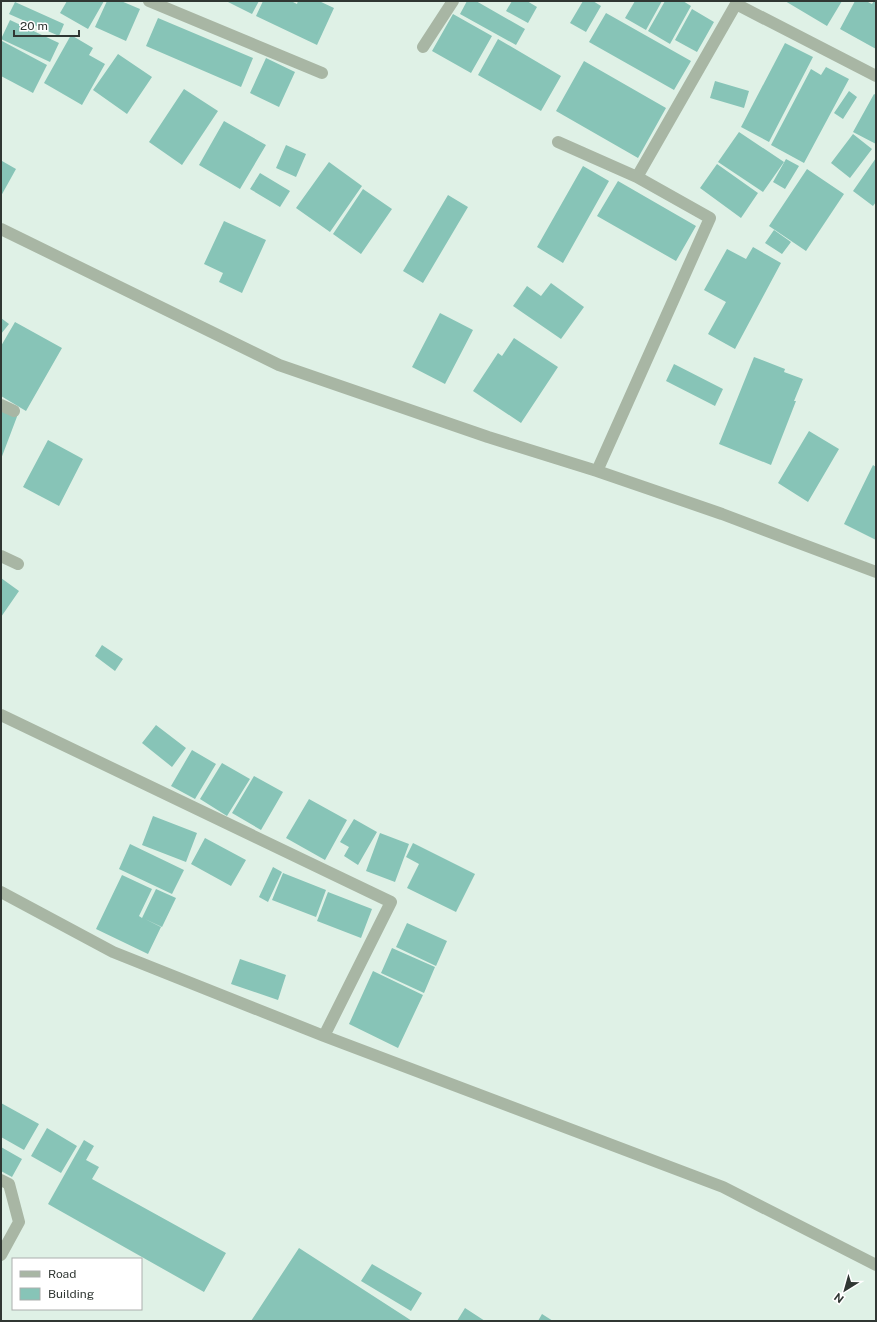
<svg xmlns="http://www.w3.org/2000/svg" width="877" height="1322" font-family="'Public Sans',sans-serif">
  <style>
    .building { fill: #87c4b7 }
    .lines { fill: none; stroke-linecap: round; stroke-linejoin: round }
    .street { stroke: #a8b6a4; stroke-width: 12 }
  </style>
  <rect width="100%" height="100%" fill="#dff1e6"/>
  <!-- building -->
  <path class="building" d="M67 1H79L81 2 82 1H104L88 29 60 13Z
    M107 1H121L140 9 126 41 95 27Z
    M226 1H259L252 14Z
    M263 1H291L297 4 298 1H319L334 8 317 45 256 16Z
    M467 1H476L525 29 516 45 460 14Z
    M512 1H527L537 7 528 23 506 11Z
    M583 1H593L601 6 586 32 570 23Z
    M635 1H662L646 30 625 18Z
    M665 1H683L691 6 670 44 648 31Z
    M785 1H842L827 26Z
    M855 1H866L872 4 874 1H876V49L840 29Z
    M15 2 64 24 59 36 9 14Z
    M692 9 714 22 697 52 675 40Z
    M606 13 691 61 674 90 589 42Z
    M453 14 492 36 471 73 432 51Z
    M158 18 253 58 241 87 146 46Z
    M10 20 59 43 50 62 1 39Z
    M71 35 93 48 89 55 105 64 82 105 44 83Z
    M498 39 561 76 541 111 478 75Z
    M2 41 47 65 33 93 1 76V44Z
    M785 43 813 57 769 142 741 127Z
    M118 54 152 77 127 114 93 90Z
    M266 58 295 72 279 107 250 93Z
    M584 61 666 108 638 158 556 111Z
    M826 67 849 79 804 163 771 145 811 69 821 75Z
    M715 81 749 91 744 108 710 98Z
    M184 89 218 111 182 165 149 142Z
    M849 91 857 97 843 119 834 113Z
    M874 94 876 95V144L853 132Z
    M224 121 266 145 240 189 199 165Z
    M739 132 784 162 763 192 718 162Z
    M853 134 872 149 850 178 831 163Z
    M286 145 306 154 296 177 276 168Z
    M876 158V202L873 206 853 191Z
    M786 159 799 166 785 189 773 182Z
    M2 161 16 169 1 196V162Z
    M329 162 362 186 330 232 296 208Z
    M717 164 758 193 741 218 700 188Z
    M583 166 609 181 563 263 537 247Z
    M807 169 844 194 806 251 769 226Z
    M260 173 290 191 280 207 250 189Z
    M618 181 696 226 676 261 597 216Z
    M363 189 392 209 361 254 333 234Z
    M448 195 468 207 423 283 403 271Z
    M224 221 266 240 242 293 219 282 223 273 204 264Z
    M774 230 791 242 782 254 765 243Z
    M753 247 781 263 735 349 708 334 726 302 704 290 727 249 746 259Z
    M551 283 584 307 561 339 513 306 527 286 541 296Z
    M440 313 473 330 445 384 412 367Z
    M1 318 9 324 1 334Z
    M15 322 62 348 26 411 1 396V385L2 383H1V346Z
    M514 338 558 367 521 423 473 391 498 353 502 356Z
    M754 357 785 369 784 372 803 379 794 401H796L771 465 719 444Z
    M674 364 723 389 715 406 666 381Z
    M1 408 18 414 1 459Z
    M809 431 839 449 808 502 778 483Z
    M48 440 83 459 59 506 23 487Z
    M873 465 876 467V540L844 524Z
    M1 578 19 591 1 617Z
    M102 645 123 659 115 671 95 656Z
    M156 725 186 748 172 767 142 743Z
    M192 750 216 764 195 799 171 786Z
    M222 763 250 779 227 816 200 799Z
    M254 776 283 792 261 830 232 813Z
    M309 799 347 820 325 860 286 838Z
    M153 816 197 833 186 862 142 845Z
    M354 819 377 832 358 865 344 856 349 847 340 842Z
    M380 833 409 844 395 882 366 871Z
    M205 838 246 860 231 886 191 864Z
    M413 843 475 874 456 912 407 888 419 864 406 857Z
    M130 844 184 870 172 894 119 869Z
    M273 867 282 872 268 902 259 897Z
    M283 873 326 890 316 917 272 900Z
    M122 875 152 889 139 916 142 918 156 889 176 898 162 927 145 919 161 927 148 954 96 929Z
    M328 892 372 909 361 938 317 921Z
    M407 923 447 941 436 966 396 947Z
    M392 948 435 967 424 993 381 973Z
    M240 959 286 975 278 1000 231 984Z
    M373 971 423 995 398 1048 349 1024Z
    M1 1103 39 1124 24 1150 1 1137Z
    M47 1128 77 1146 61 1173 31 1156Z
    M84 1140 94 1146 86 1160 99 1167 92 1179 226 1253 204 1292 48 1204Z
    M1 1147 22 1159 12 1177 1 1171Z
    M299 1248 412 1321H251Z
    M372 1264 422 1293 411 1311 361 1281Z
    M465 1308 485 1321H457Z
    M542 1314 553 1321H538Z"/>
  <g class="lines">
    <!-- street -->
    <path class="street" d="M149 1 322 73
      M423 47 453 1
      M558 142 637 177
      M1 229 279 365 488 437 597 471 722 514 876 572
      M1 405 14 411
      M597 471 710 218 637 177 736 4 876 76
      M1 556 18 564
      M1 715 391 902 324 1036
      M1 892 113 952 324 1036 723 1187 876 1265
      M1 1180 9 1184 19 1222 1 1255"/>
  </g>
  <!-- border -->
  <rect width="877" height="1322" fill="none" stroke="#303733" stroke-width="4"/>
  <!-- legend -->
  <rect x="12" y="1258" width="130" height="52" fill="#ffffff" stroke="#acafad"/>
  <rect x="20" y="1271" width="20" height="6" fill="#a8b6a4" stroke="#acafad"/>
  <text x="48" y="1278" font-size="12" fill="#303733">Road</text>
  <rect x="20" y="1288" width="20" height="12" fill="#87c4b7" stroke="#acafad"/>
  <text x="48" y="1298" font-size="12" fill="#303733">Building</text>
  <!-- north arrow -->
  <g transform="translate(845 1290) rotate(217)" stroke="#ffffff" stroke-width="3" paint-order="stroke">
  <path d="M0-3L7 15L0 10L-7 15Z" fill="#303733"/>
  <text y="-6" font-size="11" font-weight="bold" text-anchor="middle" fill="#303733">N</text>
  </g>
  <!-- scale -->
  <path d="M14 30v6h65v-6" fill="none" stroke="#303733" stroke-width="2"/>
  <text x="20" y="30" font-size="12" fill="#303733" stroke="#ffffff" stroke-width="3" paint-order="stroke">20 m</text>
</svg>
